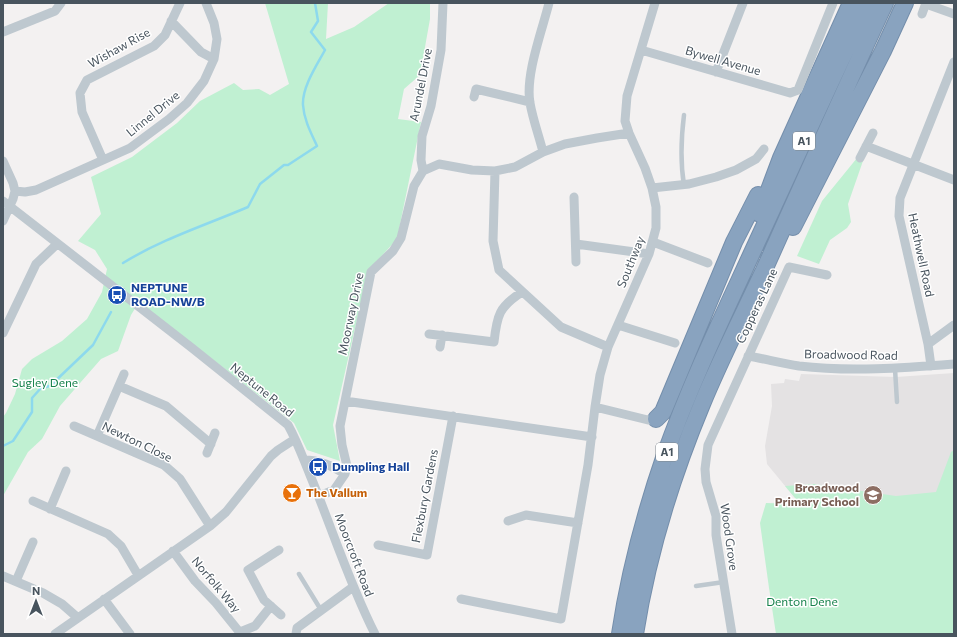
<svg xmlns="http://www.w3.org/2000/svg" width="957" height="637" font-family="Commissioner,sans-serif">
  <style>
    .education { fill: #e4e2e3 }
    .green { fill: #c0f0d2 }
    .lines { fill: none; stroke-linecap: round; stroke-linejoin: round }
    .stream { stroke: #8dd9ed; stroke-width: 2.5 }
    .highway-casing { stroke: #748eab; stroke-width: 18 }
    .lane { stroke: #bec8cf; stroke-width: 4.5 }
    .street { stroke: #bec8cf; stroke-width: 9 }
    .highway { stroke: #89a3bf; stroke-width: 16 }
    .labels { text-anchor: middle; stroke-width: 3; stroke-linejoin: round; paint-order: stroke }
    .shield { fill: #fff; stroke: #7f878e; stroke-width: 1 }
    .shield-label { font-size: 11px; font-weight: bold; fill: #48545e }
    .street-label { font-size: 12px; fill: #48545e; stroke: #fff }
    .transit-label { font-size: 12px; font-weight: bold; fill: #164399; stroke: #fff; text-anchor: start }
    .park-label { font-size: 12px; fill: #17824c; stroke: #fff }
    .education-label { font-size: 12px; font-weight: bold; fill: #785e54; stroke: #fff; text-anchor: end }
    .food-label { font-size: 12px; font-weight: bold; fill: #c56008; stroke: #fff; text-anchor: start }
  </style>
  <rect width="100%" height="100%" fill="#f3f1f1"/>
  <!-- education -->
  <path class="education" d="M954 373V512L800 504 767 464 765 446 772 406 771 384 784 383 785 379 799 381 801 374 896 377Z"/>
  <!-- green -->
  <path class="green" d="M265 3H328L326 39 354 27 389 3H430V19L420 75 404 89 398 119 421 122 397 239 368 271 333 425 340 461 307 450 294 423 139 302 131 315 118 351 101 359 60 406 42 439 28 452 3 496V417L6 413 15 394 22 369 32 359 62 341 87 319 102 292 107 269 95 250 78 241 101 214 91 177 132 157 177 123 200 101 234 83 243 90 259 89 270 95 289 84Z
    M857 158H864L848 204 851 222 847 228 830 240 819 264 797 256 822 201Z
    M954 450V634H776L769 588 760 523 766 503 800 504 785 486 814 484 896 496 936 492 951 452Z"/>
  <g class="lines">
    <!-- stream -->
    <path class="stream" d="M123 263C162 239 206 225 248 207L260 184 284 165H288L317 146C311 133 304 120 303 105 302 87 317 65 325 50L311 32 318 21 315 3
      M3 446 13 441 32 412V398L41 388 50 386 93 345 111 312"/>
    <!-- highway casing -->
    <g class="highway-casing">
      <path id="highway" d="M760 214 781 158 851 3
        M793 227 883 51 905 3
        M656 419 663 412 734 242 758 195
        M620 634C629 574 645 513 665 455 691 382 725 312 757 242 794 162 830 82 868 3
        M635 634C647 558 672 476 702 404 721 358 744 313 765 268 805 179 844 91 885 3"/>
    </g>
    <!-- lane -->
    <path class="lane" d="M684 115C681 139 680 161 684 185
      M895 369 897 402
      M299 574 321 610
      M696 586 724 582"/>
    <!-- street -->
    <path class="street" d="M926 4 954 14
      M922 14 926 3
      M171 21 201 52 214 59
      M3 32 55 11 61 3
      M641 50 790 93 798 90 833 3
      M716 72 743 3
      M474 97 476 89 530 102
      M866 146 954 180
      M543 152C539 136 533 120 530 103 525 75 542 31 549 3
      M860 158 873 133
      M103 160 82 112 80 93 87 80 154 46 165 35 180 3
      M3 161 13 183 15 191 25 192 36 190 130 148 169 119 187 103 204 81 214 59 217 39 214 23 206 3
      M423 171 439 164 472 170 495 171 515 167 543 152 565 144 597 138 629 133
      M423 171 421 160 422 136 431 106 441 50 443 3
      M495 171 493 241 499 270 561 327 608 347
      M652 188 689 184 716 177 736 170 756 159 764 149
      M574 197 576 262
      M3 201 192 348 288 425C297 441 303 458 310 475 332 528 349 583 375 634
      M3 221 13 199 15 191
      M653 242 708 263
      M576 244 649 254
      M618 325 675 343
      M3 333 36 264 57 244
      M429 334 494 342C497 315 499 307 522 292
      M928 344 954 325
      M440 347 442 335
      M748 356C765 359 781 363 799 366 850 372 903 368 954 364
      M931 366 928 344 899 216 900 198 954 62
      M119 386 166 406 211 444
      M345 401 592 437
      M595 407 648 420 656 419
      M74 426 164 465 180 479 210 526
      M97 436 124 374
      M207 453 215 433
      M304 460C320 460 332 466 345 474
      M319 496 334 490 345 474 347 466 342 445 340 426 371 272 393 251 401 238 414 186 423 171
      M33 501 108 534 121 546 138 575
      M50 509 66 471
      M508 521 526 515 578 523
      M378 545 427 555 453 416
      M279 550 248 570 264 600 281 615
      M173 551 195 581 216 603 241 634
      M3 576 43 593 62 604 78 618
      M16 581 33 542
      M104 599 130 634
      M461 599 561 619 588 465 595 407 600 375 608 347 649 254 656 228V207L652 188 645 168 629 133 625 121 627 96 655 3
      M240 632 255 626 271 606
      M55 634 210 526 226 512 271 456 278 450 295 439
      M296 634 297 628 353 587
      M732 634 716 535V516L706 482 705 469 708 445 789 267 827 275"/>
    <!-- highway -->
    <use href="#highway" class="highway"/>
  </g>
  <!-- icons -->
  <defs>
    <g id="bus-disc" transform="scale(1)"><circle r="9.5" fill="#1a4fb4" stroke="#fff"/><path d="M-5-6H5V4H4V6H2V4H-2V6H-4V4H-5ZM-3.5-4V0h7V-4ZM-3.5 1.2v1.5H-2V1.2ZM2 1.2v1.5H3.5V1.2Z" fill="#fff"/></g>
    <g id="bar-disc" transform="scale(1)"><circle r="9.5" fill="#e8710a" stroke="#fff"/><path d="M-6-5H6L.8 .8V4.5H3.5V6h-7V4.5H-.8V.8Z" fill="#fff"/></g>
    <g id="school-disc" transform="scale(1)"><circle r="9.5" fill="#8d6e63" stroke="#fff"/><path d="M0-5L7-2L0 1L-7-2ZM-4 1L0 2.5L4 1V4Q0 6-4 4Z" fill="#fff"/></g>
  </defs>
  <g fill-rule="evenodd">
    <use href="#bus-disc" x="117" y="295"/>
    <use href="#bus-disc" x="318" y="467"/>
    <use href="#bar-disc" x="292" y="493"/>
    <use href="#school-disc" x="873" y="495"/>
  </g>
  <g class="labels">
    <!-- shield labels -->
    <g class="shield">
      <rect x="793" y="132" width="22" height="18" rx="3"/>
      <rect x="656" y="443" width="22" height="18" rx="3"/>
    </g>
    <g class="shield-label">
      <text x="804" y="145">A1</text>
      <text x="667" y="456">A1</text>
    </g>
    <!-- street labels -->
    <g class="street-label">
      <text transform="translate(119 48) rotate(-29)" y="4">Wishaw Rise</text>
      <text transform="translate(723 61) rotate(16)" y="4">Bywell Avenue</text>
      <text transform="translate(421 85) rotate(-79)" y="4">Arundel Drive</text>
      <text transform="translate(153 114) rotate(-39)" y="4">Linnel Drive</text>
      <text transform="translate(921 255) rotate(78)" y="4">Heathwell Road</text>
      <text transform="translate(631 262) rotate(-68)" y="4">Southway</text>
      <text transform="translate(757 306) rotate(-65)" y="4">Copperas Lane</text>
      <text transform="translate(351 314) rotate(-78)" y="4">Moorway Drive</text>
      <text transform="translate(851 355) rotate(1)" y="4">Broadwood Road</text>
      <text transform="translate(262 390) rotate(39)" y="4">Neptune Road</text>
      <text transform="translate(137 442) rotate(26)" y="4">Newton Close</text>
      <text transform="translate(425 496) rotate(-79)" y="4">Flexbury Gardens</text>
      <text transform="translate(729 537) rotate(82)" y="4">Wood Grove</text>
      <text transform="translate(354 555) rotate(69)" y="4">Moorcroft Road</text>
      <text transform="translate(216 585) rotate(50)" y="4">Norfolk Way</text>
    </g>
    <!-- transit labels -->
    <g class="transit-label">
      <text x="131" y="292">NEPTUNE<tspan x="131" dy="14">ROAD-NW/B</tspan></text>
      <text x="332" y="471">Dumpling Hall</text>
    </g>
    <!-- park labels -->
    <g class="park-label">
      <text x="45" y="387">Sugley Dene</text>
      <text x="802" y="606">Denton Dene</text>
    </g>
    <!-- education labels -->
    <g class="education-label">
      <text x="859" y="492">Broadwood<tspan x="859" dy="14">Primary School</tspan></text>
    </g>
    <!-- food labels -->
    <g class="food-label">
      <text x="306" y="497">The Vallum</text>
    </g>
  </g>
  <!-- border -->
  <rect width="957" height="637" fill="none" stroke="#48545e" stroke-width="8"/>
  <!-- north arrow -->
  <g transform="translate(36 601)" stroke="#ffffff" stroke-width="3" paint-order="stroke">
  <path d="M0-3L7 15L0 10L-7 15Z" fill="#48545e"/>
  <text y="-6" font-size="11" font-weight="bold" text-anchor="middle" fill="#48545e">N</text>
  </g>
</svg>
